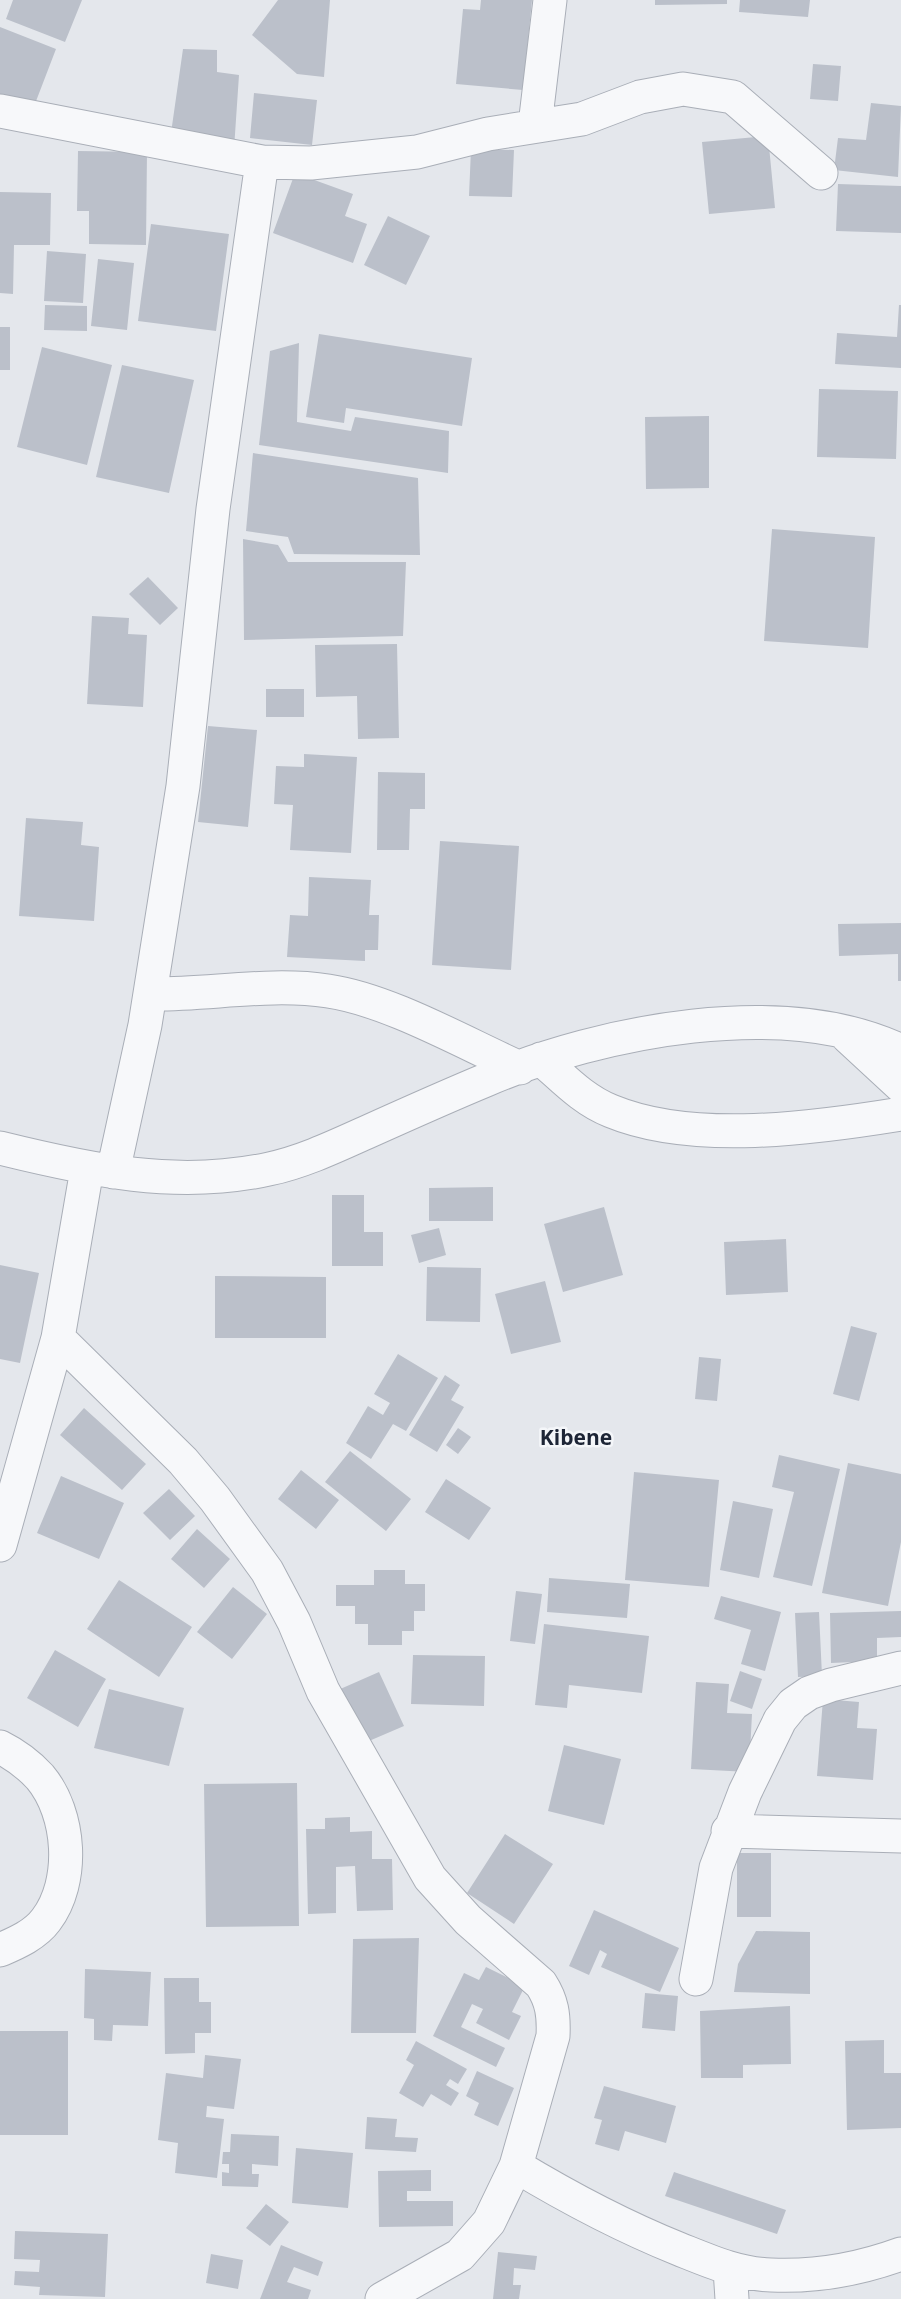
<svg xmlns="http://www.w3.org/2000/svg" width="901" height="2299" font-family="'Open Sans',sans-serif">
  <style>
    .building { fill: #bbc0ca }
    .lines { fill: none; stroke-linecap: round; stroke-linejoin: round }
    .minor-casing { stroke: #a9aeb7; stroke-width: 35 }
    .minor { stroke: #f7f8fa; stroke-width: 33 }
    .labels { text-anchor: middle; stroke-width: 5; stroke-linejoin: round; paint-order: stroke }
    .quarter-label { font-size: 21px; font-weight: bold; fill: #1d2536; stroke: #f4f6f9 }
  </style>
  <rect width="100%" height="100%" fill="#e4e7ec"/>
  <!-- building -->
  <path class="building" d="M13 0H82L65 42 6 19Z
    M278 0H330L324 77 297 74 252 35Z
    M481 0H532L523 90 456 84 463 9 480 10Z
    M655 0H727V4L655 5Z
    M740 0H810L808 17 739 12Z
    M0 27 56 49 33 109 0 96Z
    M183 49 217 50V72L239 75 234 149 170 140Z
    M813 64 841 66 838 101 810 99Z
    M254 93 317 100 312 145 250 138Z
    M871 103 901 106 898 177 834 170 838 138 866 140Z
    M768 136 775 208 709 214 702 142Z
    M471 149 514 150 512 197 469 196Z
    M78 151 147 152 146 245 89 244V211H77Z
    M295 173 353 194 345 216 367 224 353 263 273 233Z
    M838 184 901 186V233L836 231Z
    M0 192 51 193 50 245H14L13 294 0 293Z
    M388 216 430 236 406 285 364 265Z
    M151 224 229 234 216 331 138 321Z
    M47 251 86 254 83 303 44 301Z
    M98 259 134 263 127 330 91 326Z
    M45 305 87 306V331L44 330Z
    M899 305H901V368L835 364 837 333 897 337Z
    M0 327H10V370H0Z
    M319 334 472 358 462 426 346 408 344 423 306 417Z
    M299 343 297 422 351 431 355 417 449 431 448 473 259 445 270 351Z
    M42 347 112 365 87 465 17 447Z
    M122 365 194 380 169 493 96 477Z
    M819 389 898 391 896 459 817 457Z
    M709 416V488L646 489 645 417Z
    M253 453 418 478 420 555 294 554 288 537 246 531Z
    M772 529 875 537 868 648 764 641Z
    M243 539 278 545 288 562H406L403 636 244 640Z
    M148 577 178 608 160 625 129 594Z
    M92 616 129 618 128 634 147 635 143 707 87 704Z
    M397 644 399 738 358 739 357 696 316 697 315 645Z
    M266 689H304V717H266Z
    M208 726 257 730 248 827 198 822Z
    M304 754 357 757 351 853 290 850 293 805 274 804 276 766 304 767Z
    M378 772 425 773V809H410L409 850H377Z
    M26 818 83 822 81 845 99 847 94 921 19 916Z
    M440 841 519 846 511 970 432 965Z
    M309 877 371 880 369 915H379L378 950H365V961L287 957 290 915 308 916Z
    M901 923V981H898V954L839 956 838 924Z
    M493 1187V1221H429V1188Z
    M332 1195H364V1232H383V1266H332Z
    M604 1207 623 1275 563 1292 544 1224Z
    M439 1228 446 1255 419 1263 411 1235Z
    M786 1239 788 1292 726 1295 724 1242Z
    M0 1265 39 1273 20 1363 0 1359Z
    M427 1267 481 1268 480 1322 426 1321Z
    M215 1276 326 1277V1338H215Z
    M545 1281 561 1342 511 1354 495 1294Z
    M851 1326 877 1333 859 1401 833 1394Z
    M398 1354 438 1378 406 1431 393 1424 371 1459 346 1443 368 1406 383 1415 390 1403 374 1394Z
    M699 1357 721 1359 717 1401 695 1399Z
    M445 1375 460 1385 451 1400 464 1407 437 1452 409 1435Z
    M84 1408 146 1464 122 1490 60 1435Z
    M458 1428 471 1437 458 1454 446 1445Z
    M350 1451 411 1499 386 1531 325 1482Z
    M779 1455 840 1469 812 1586 773 1577 794 1492 772 1487Z
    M848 1463 901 1474V1542L888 1606 822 1593Z
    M301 1470 339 1500 316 1529 278 1499Z
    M634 1472 719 1480 709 1587 625 1580Z
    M61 1476 124 1503 99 1559 37 1533Z
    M446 1479 491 1508 469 1540 425 1512Z
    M169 1489 195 1516 170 1540 143 1513Z
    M733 1501 773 1509 759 1578 720 1570Z
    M197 1529 230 1559 204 1588 171 1559Z
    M374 1570H405V1584H425V1611H414V1631H402V1645H368V1624H355V1606H336V1585H374Z
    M549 1578 630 1584 627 1618 547 1612Z
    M119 1580 192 1627 159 1677 87 1629Z
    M233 1587 267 1614 232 1659 197 1632Z
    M516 1591 542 1594 535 1644 510 1641Z
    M721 1596 781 1612 765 1671 741 1664 751 1630 714 1619Z
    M901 1611V1637L877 1638V1661L831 1663 830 1613Z
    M819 1612 822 1676 798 1677 795 1613Z
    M544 1624 649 1636 642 1693 569 1685 567 1708 535 1705Z
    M55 1650 106 1679 78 1727 27 1698Z
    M413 1655 485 1656 484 1706 411 1704Z
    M740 1671 762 1679 752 1709 730 1701Z
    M379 1672 404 1726 362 1744 338 1690Z
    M696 1682 729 1684 727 1713 752 1714 749 1772 691 1769Z
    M109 1689 184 1708 169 1766 94 1748Z
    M823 1699 859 1702 857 1728 877 1729 873 1780 817 1776Z
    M564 1745 621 1759 604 1825 548 1811Z
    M297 1783 299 1926 206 1927 204 1784Z
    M350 1817V1832L372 1831V1859H392L393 1910 357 1911 355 1866 336 1867V1913L308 1914 306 1829H325V1818Z
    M505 1834 553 1864 514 1924 467 1893Z
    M737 1853H771V1917H737Z
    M594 1910 679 1948 660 1992 601 1967 607 1954 600 1950 589 1975 569 1966Z
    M756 1931 810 1932V1994L734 1992 738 1964Z
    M419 1938 416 2033H351L353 1939Z
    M486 1967 525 1986 512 2012 521 2016 509 2040 476 2023 483 2009 472 2004 461 2027 505 2048 496 2067 433 2036 464 1973 479 1980Z
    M85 1969 151 1972 148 2026 113 2025 112 2041 94 2040V2019L84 2018Z
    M164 1978H199V2002H211V2033H195V2053L165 2054Z
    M645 1993 678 1996 675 2031 642 2028Z
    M790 2006 791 2064 743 2065V2078H701L700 2011Z
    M0 2031H68V2135H0Z
    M884 2040V2073H901V2128L847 2130 845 2041Z
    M416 2041 467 2069 458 2084 450 2079 446 2085 459 2093 451 2106 431 2094 423 2107 399 2093 414 2065 406 2060Z
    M205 2055 241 2059 234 2109 207 2106 206 2117 224 2119 217 2178 175 2173 178 2143 158 2140 166 2073 203 2078Z
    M477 2071 514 2088 498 2126 474 2115 479 2103 466 2096Z
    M604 2086 676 2106 666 2143 625 2131 619 2151 595 2144 602 2120 594 2118Z
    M367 2117 397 2119 395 2137 418 2138 416 2152 365 2149Z
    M231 2134 279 2136 278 2166 252 2164V2174H259L258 2187 222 2186V2172L229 2173V2164H222L223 2152H230Z
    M296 2148 353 2153 348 2208 292 2203Z
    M431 2170V2191H407V2201H453V2226L379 2227 378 2171Z
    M674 2172 786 2210 777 2234 665 2196Z
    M266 2204 289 2222 270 2246 246 2228Z
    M15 2231 108 2234 105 2297 39 2295 40 2287 14 2285 15 2271 39 2272 40 2260 14 2259Z
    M281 2245 323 2262 318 2276 294 2267 287 2282 311 2290 308 2299H260Z
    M498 2252 537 2256 535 2270 514 2268 513 2285H521L519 2299H493Z
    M211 2254 243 2260 238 2289 206 2283Z"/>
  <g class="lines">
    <!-- minor casing -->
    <g class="minor-casing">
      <path id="minor" d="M0 111 262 162 311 163 417 152 488 134 582 119 640 97 683 89 733 97 821 173
        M535 125 550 0
        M150 994C208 995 270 982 328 991 389 1000 462 1042 520 1068
        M848 1037 901 1086
        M541 1059C563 1078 583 1100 611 1111 693 1145 815 1128 901 1114
        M0 1148C89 1170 177 1189 269 1169 302 1162 334 1147 365 1133 405 1115 445 1097 486 1080 601 1031 784 995 901 1051
        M113 1172 145 1025 183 786 213 509 262 162
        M58 1338 183 1461 215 1499 267 1571 294 1622 323 1691 430 1878 468 1920 541 1984C552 2001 554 2015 553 2036L516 2166 489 2222 460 2255 382 2299
        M0 1545 58 1338 87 1169
        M0 1747C14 1754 29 1765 40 1777 71 1814 75 1882 46 1920 35 1935 16 1943 0 1950
        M728 1831 901 1836
        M696 1979 716 1868 745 1792 780 1720 793 1704 809 1693 831 1685 901 1668
        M516 2166C569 2198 622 2226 679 2249 709 2261 738 2274 771 2275 815 2277 860 2269 901 2254
        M730 2269 732 2299"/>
    </g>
    <!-- minor -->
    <use href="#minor" class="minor"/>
  </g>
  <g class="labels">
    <!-- quarter labels -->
    <g class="quarter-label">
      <text x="576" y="1445">Kibene</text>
    </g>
  </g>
</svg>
